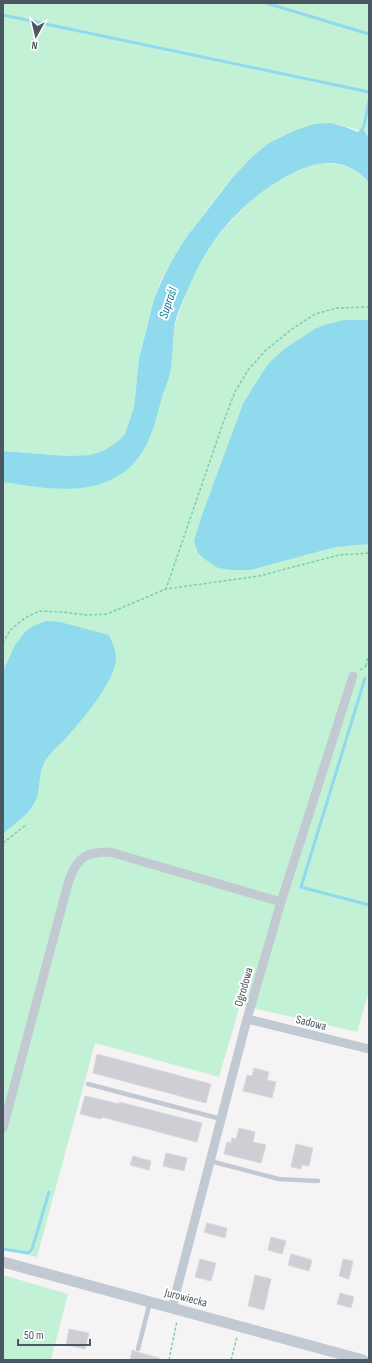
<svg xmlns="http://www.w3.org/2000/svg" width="372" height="1363" font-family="'Sofia Sans Condensed',sans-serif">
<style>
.green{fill:#c3f1d5}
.water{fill:#90daee}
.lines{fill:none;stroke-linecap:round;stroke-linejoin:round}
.stream{stroke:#90daee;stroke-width:3}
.building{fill:#cdcfd5;stroke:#d7d9de}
.path{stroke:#7ad0a6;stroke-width:1.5;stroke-dasharray:3 2;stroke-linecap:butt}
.service{stroke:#c1cad2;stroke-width:4.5}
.minor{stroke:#c1cad2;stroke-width:9}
.tertiary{stroke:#c1cad2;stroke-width:11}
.labels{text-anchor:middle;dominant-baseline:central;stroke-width:4;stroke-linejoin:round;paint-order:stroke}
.street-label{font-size:12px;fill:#4a5661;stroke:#fff}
.water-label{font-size:13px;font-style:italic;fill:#0c7c9b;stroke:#fff}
</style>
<rect width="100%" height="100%" fill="#f5f3f3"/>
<path class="green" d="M3,3H369V138L363,131L331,123L267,144L251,158L233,177L211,204L188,235L161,280L154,299L146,329L136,384L134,407L125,434L116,444L105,450L90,455L67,456L3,451Z
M319,163C338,163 358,166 369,183V991L357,1032L240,1005L219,1077L95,1043L37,1257L3,1249V480L139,457C147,427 155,397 164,366C173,333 181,300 197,269C214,235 248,199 280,179C293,172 306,167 319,163Z
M3,1275L68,1294L51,1360H3Z"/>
<path class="water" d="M331,123L345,127L358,132L365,123L364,131L369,138V183C356,164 330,159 310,166C273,178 233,212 212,244C202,258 195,273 188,289C183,300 178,311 175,323C172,340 173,357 170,374C168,382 164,389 162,397C155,422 150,449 130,467C94,499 46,488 3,482V451L67,456L90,455L105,450L116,443L125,434L134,407L139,359L154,299L162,280L174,257L188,235L233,177L251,158L267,144L296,130L315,124Z
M344,320H369V544L335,547L250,570H233L218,568L206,560L198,553L194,541L202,515L243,404L255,384L269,363L287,347L315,329L324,325Z
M46,621L60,622L109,635C112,642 116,650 116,658C116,681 80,723 64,740C57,747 49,754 44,763C39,773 40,783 38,793C34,812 16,822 3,834V671L15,645L25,632L33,626Z"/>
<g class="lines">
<path class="stream" d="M266,3L369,34
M3,15L369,92
M364,126L369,101
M365,678L301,887L369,905
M3,1249L28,1253L32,1249L49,1192"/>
</g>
<path class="building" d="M97,1054L211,1084L206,1103L93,1073Z
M254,1068L269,1072L267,1080L276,1082L272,1098L243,1091L247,1075L252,1076Z
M85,1096L119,1104V1102L202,1123L197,1142L102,1117L101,1119L80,1114Z
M239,1128L255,1132L253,1142L266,1145L261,1163L224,1154L227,1142L231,1143L232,1138L236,1139Z
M296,1144L313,1148L309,1166L302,1165L301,1169L291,1167Z
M166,1153L187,1158L184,1171L163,1166Z
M133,1156L151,1161L149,1170L130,1165Z
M207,1223L227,1228L225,1238L204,1232Z
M271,1237L286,1241L282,1254L268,1250Z
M291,1254L312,1260L309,1271L288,1265Z
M200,1259L216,1263L211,1281L195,1277Z
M343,1259L353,1261L349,1279L339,1276Z
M255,1275L271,1279L264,1310L248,1306Z
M340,1293L354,1297L351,1308L337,1304Z
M69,1329L89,1333L85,1349L66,1345Z
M132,1350L137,1352L159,1358V1360H130Z"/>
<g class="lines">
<path class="path" d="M369,307L337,308L315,314L292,329L266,350L248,370L235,392L223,423L166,589L259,576L339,555L369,553
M3,643L10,630L25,618L39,611L63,612L87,615L107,614L166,589
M366,666L369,653
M360,670L366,666L369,667
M3,843L27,824
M169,1360L177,1321
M231,1360L237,1337"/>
<path class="service" d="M88,1084L221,1119
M210,1161L279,1179L318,1181
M138,1349L150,1302"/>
<path class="minor" d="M247,1019L369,1049
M3,1128L69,880C78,857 85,852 110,852L281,902
M172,1308L247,1019L281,902L353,676"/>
<path class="tertiary" d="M3,1262L363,1360"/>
</g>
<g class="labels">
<g class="street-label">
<text transform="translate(244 987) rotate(-74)">Ogrodowa</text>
<text transform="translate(311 1023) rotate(14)">Sadowa</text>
<text transform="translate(186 1298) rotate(15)">Jurowiecka</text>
</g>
<g class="water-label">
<text transform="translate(168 303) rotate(-71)">Supraśl</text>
</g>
</g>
<rect width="372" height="1363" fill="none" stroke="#4a5661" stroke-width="8"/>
<g transform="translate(36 36) rotate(188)" stroke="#ffffff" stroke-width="3" paint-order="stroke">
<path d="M0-3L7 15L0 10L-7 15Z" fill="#4a5661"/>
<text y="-6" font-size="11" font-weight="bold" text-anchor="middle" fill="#4a5661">N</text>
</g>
<path d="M18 1339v6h72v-6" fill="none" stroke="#4a5661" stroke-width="2"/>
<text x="24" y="1339" font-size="12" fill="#4a5661" stroke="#ffffff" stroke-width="3" paint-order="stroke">50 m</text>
</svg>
